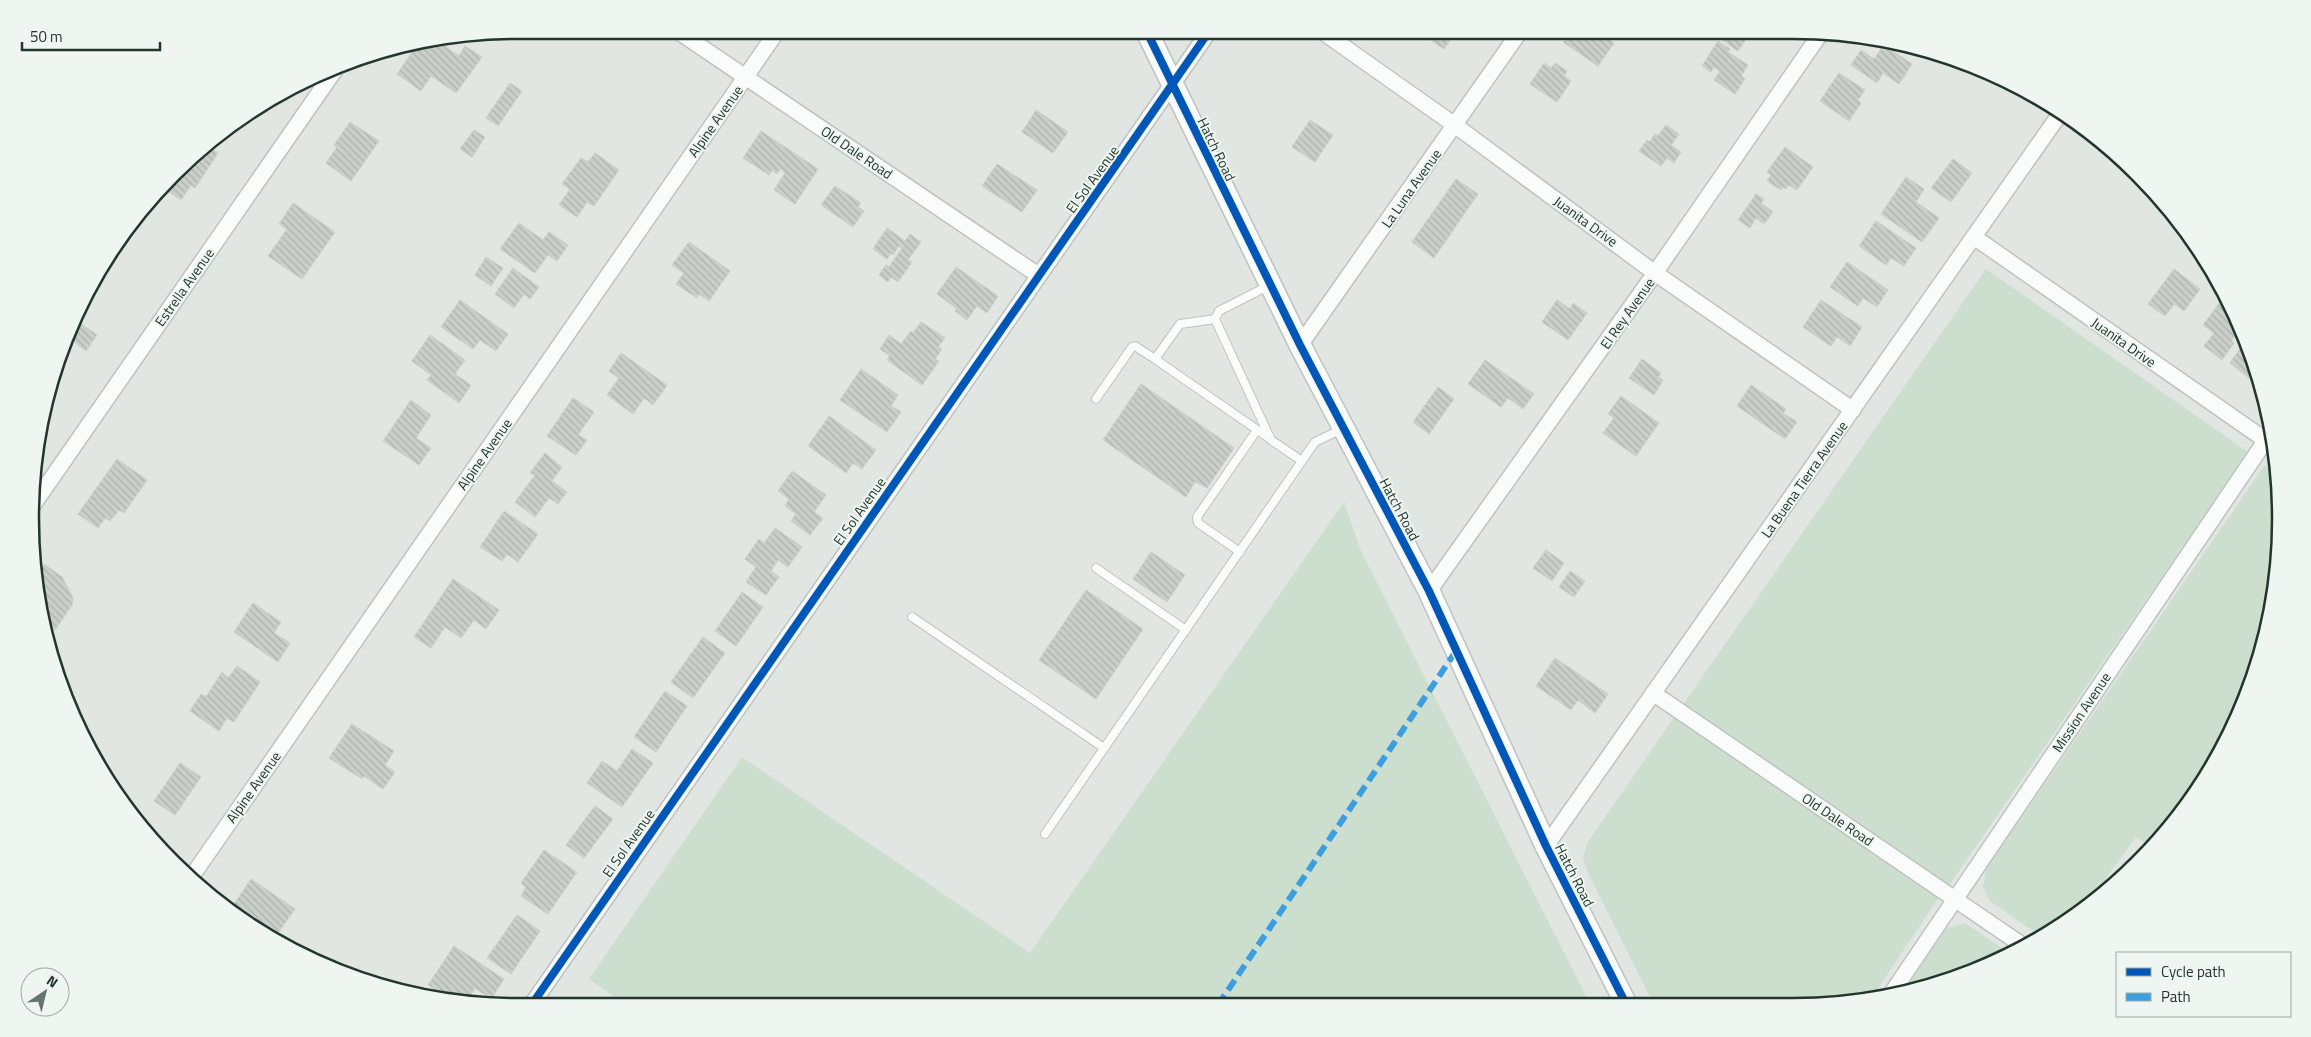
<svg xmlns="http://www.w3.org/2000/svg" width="2311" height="1037" font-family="'Titillium Web',sans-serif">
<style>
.green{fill:#ccdecd}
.building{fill:url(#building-back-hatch);stroke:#cacfcc}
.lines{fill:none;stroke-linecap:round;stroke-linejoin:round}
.lane-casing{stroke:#bec3c0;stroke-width:10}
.street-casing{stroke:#bec3c0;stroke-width:18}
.secondary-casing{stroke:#bec3c0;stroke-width:24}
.lane{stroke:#fafbfb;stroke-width:8}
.street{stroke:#fafbfb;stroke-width:15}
.secondary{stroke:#fafbfb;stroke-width:21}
.quiet{stroke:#3c9ee1;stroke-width:6;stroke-dasharray:12 6;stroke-linecap:butt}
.cycleway-casing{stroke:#eff5f0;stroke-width:11}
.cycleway{stroke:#0057b8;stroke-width:8}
.labels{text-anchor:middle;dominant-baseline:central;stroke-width:4;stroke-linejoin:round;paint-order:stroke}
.street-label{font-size:14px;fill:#22362c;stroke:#eff5f0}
.rim{fill:none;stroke:#22362c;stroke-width:2.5}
</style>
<defs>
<pattern id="building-back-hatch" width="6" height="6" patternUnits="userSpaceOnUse" patternTransform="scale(1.25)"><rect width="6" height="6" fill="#cacfcc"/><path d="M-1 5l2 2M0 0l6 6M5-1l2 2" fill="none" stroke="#adb2af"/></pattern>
</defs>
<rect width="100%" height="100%" fill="#e1e6e3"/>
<path class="green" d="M1986,269L2248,452L1948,887L1682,706Z
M2265,465L2276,472L2281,518L2272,614L2244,705L2180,816L2150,846L2136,837L2082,911L2039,935L1990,901L1983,887L1986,869Z
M1344,502L1361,551L1590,1004L629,1007L589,979L742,757L1030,953Z
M1675,716L1939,897L1871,999L1857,1003H1653L1588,873L1583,858L1587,843Z
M1965,923L2009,953L1980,970L1904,990L1946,929Z"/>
<path class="building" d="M1416,30H1457L1444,49Z
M1572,30H1601L1599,33L1614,43L1598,66L1563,42Z
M1719,30H1768L1762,38L1752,31L1738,51L1715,35Z
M433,38L459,56L465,46L482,57L456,93L431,76L421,91L397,74L417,45L424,50Z
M1718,41L1730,49L1728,52L1748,65L1741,76L1745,79L1735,94L1714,80L1720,71L1714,67L1711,72L1702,66Z
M1884,45L1912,64L1899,84L1883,73L1877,83L1851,65L1861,50L1874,59Z
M1544,63L1551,68L1555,63L1567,71L1564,76L1571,81L1557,102L1530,84Z
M1839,73L1865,90L1858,100L1861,103L1849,121L1820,101Z
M510,83L522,91L498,126L486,118Z
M1036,110L1068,132L1053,153L1022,132Z
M1310,120L1333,135L1315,162L1292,147Z
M350,122L379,141L351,181L326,163L337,147L334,145Z
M1666,125L1679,134L1671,145L1681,152L1674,163L1667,158L1661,166L1639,151L1647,140L1650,142L1655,134L1658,136Z
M474,130L485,137L472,157L460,149Z
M761,131L818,169L795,204L774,190L785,173L780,169L777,174L772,170L769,175L743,158Z
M206,144L218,153L195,188L191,185L181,200L162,187Z
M1785,147L1813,167L1797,190L1789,185L1786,189L1783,187L1781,190L1767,181L1771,175L1767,172Z
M595,153L619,170L594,206L587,202L577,217L559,205L570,189L562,184L581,158L588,162Z
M1953,159L1972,173L1951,202L1931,188Z
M997,164L1037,190L1022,212L982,186Z
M2127,164L2139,175L2135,180L2122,171Z
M1906,177L1924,189L1916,202L1939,218L1922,242L1881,214Z
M1456,179L1478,194L1434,258L1412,242Z
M835,186L861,203L858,207L864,211L853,227L821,205Z
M1756,194L1764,199L1761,203L1773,212L1764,224L1756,218L1750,228L1738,220Z
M293,203L335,232L302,279L268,256L287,229L279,224Z
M1876,221L1916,248L1904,266L1891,258L1886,265L1859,246Z
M519,223L543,240L549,232L568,245L557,261L548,255L535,273L500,249Z
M887,228L905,241L910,234L921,242L908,260L912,262L898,282L891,277L888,282L879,275L886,265L889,267L902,248L899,246L893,255L891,253L887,259L873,249Z
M689,242L730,271L709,301L699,294L697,298L676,284L684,273L672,265Z
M486,257L503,268L491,286L475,275Z
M1847,262L1888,290L1877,307L1863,298L1858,306L1830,287Z
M956,267L998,296L987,313L977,306L967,320L955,311L957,309L937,294Z
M513,268L539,287L530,299L524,294L514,308L495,294Z
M2174,269L2200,289L2184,311L2174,304L2165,316L2148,304Z
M460,300L508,334L496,351L480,340L473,349L441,327Z
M1557,300L1570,309L1573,303L1587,313L1568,340L1542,322Z
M1821,300L1862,327L1850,346L1837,337L1831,346L1803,327Z
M2220,302L2233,312L2241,327L2231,341L2234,343L2222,360L2204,346L2214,333L2203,325Z
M921,322L945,338L938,347L942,349L935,359L939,361L922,385L887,360L890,356L880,349L889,335L901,344L911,331L913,333Z
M80,323L97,335L86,351L70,339Z
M430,335L465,360L455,374L471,385L459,403L427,380L431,375L412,361Z
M2246,340L2255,369L2249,378L2230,363Z
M621,353L667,385L653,405L644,398L633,414L607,395L619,378L609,371Z
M1642,359L1661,373L1658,377L1663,380L1654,395L1629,378Z
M1485,360L1534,394L1523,409L1508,398L1501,407L1468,384Z
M861,369L898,395L891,406L901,412L887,432L840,400Z
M1141,384L1234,448L1207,488L1195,482L1186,497L1103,440Z
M1751,385L1786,409L1783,413L1797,422L1785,439L1737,406Z
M1438,387L1454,399L1429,434L1413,422Z
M1621,396L1659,423L1636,456L1603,433L1614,418L1608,414Z
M573,398L594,412L578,435L587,440L576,455L547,436Z
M411,400L431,415L416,438L431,448L419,465L383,441Z
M829,416L876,450L862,469L853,463L846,473L808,446Z
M545,453L562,467L552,481L567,492L558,504L549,498L535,517L515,502L535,475L530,473Z
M117,459L147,480L124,513L119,510L110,521L105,518L98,528L78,514Z
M792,471L826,495L814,512L823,518L810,535L791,521L796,514L785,506L789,499L778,491Z
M504,511L538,534L518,562L507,554L502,561L480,547Z
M775,528L802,547L788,567L778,560L771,571L779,577L766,595L746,582L756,567L745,559L759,539L764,543Z
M1546,550L1564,563L1552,581L1533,568Z
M1151,552L1185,575L1167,602L1133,579Z
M44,564L62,577L73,598L72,605L55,630L41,620L39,614L36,575Z
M1570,571L1585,581L1574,597L1559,587Z
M453,579L499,610L486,629L474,620L461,638L445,627L431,648L414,637Z
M1086,590L1143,629L1096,699L1039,660Z
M742,592L763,607L736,646L715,631Z
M253,603L281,622L274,633L290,643L278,662L234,632Z
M703,637L725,653L693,698L671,682Z
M1555,658L1608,694L1595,713L1578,700L1571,710L1536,686Z
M237,666L260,682L234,722L227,718L219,731L190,711L201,694L206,697L222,672L228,678Z
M665,691L687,706L656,752L634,737Z
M352,724L394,751L385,765L395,772L383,789L364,776L362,779L329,758Z
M632,749L653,763L622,807L587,783L602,761L617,771Z
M180,763L201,777L175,815L154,801Z
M595,806L613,819L584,858L566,845Z
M544,850L577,872L548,914L521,896L526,887L521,883Z
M251,879L295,909L278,933L264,924L260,931L230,910Z
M517,915L540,931L511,974L487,958Z
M454,946L504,979L491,999L475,988L466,1002L452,1000L428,985Z"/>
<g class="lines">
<g class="lane-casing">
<path id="lane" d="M1268,286L1219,311L1215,319L1271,440L1302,461
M1215,319L1180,324L1155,359L1269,438
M1096,399L1132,347L1135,346L1155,359
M1240,552L1198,523L1197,517L1257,430
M1096,568L1186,630
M912,617L1104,748
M1045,834L1315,442L1342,429"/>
</g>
<g class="street-casing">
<path id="street" d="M676,30L1038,275
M1320,30L1456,126L1655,273L1853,410
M1974,237L2274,446
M1300,345L1521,30
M31,508L337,67
M1429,591L1655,273L1821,33
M1653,693L2022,945
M1546,846L2062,111
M190,879L778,30
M1891,994L2272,431
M530,1007C756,681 984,356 1210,30"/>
</g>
<g class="secondary-casing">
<path id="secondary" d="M1146,30L1300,345L1429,591L1546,846L1626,1004"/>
</g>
<use href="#lane" class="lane"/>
<use href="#street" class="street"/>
<use href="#secondary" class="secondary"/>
<path class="quiet" d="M1218,1005L1456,651"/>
<g class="cycleway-casing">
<path id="cycleway" d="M1146,30L1300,345L1429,591L1546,846L1626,1004
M530,1007C756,681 984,356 1210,30"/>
</g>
<use href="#cycleway" class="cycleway"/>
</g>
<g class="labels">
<g class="street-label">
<text transform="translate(715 121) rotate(-55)">Alpine Avenue</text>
<text transform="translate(1217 149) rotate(64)">Hatch Road</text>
<text transform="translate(857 152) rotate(34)">Old Dale Road</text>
<text transform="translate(1092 179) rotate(-54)">El Sol Avenue</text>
<text transform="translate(1411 188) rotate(-55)">La Luna Avenue</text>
<text transform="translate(1586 221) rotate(36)">Juanita Drive</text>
<text transform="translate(184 287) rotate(-55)">Estrella Avenue</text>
<text transform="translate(1627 313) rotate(-55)">El Rey Avenue</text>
<text transform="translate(2124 342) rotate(35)">Juanita Drive</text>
<text transform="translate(484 454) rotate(-55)">Alpine Avenue</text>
<text transform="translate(1804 479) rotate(-55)">La Buena Tierra Avenue</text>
<text transform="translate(1400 509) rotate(62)">Hatch Road</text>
<text transform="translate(859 511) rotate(-55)">El Sol Avenue</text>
<text transform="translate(2081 712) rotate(-56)">Mission Avenue</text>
<text transform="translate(253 787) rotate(-55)">Alpine Avenue</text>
<text transform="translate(1838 819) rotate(34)">Old Dale Road</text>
<text transform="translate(628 843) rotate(-55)">El Sol Avenue</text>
<text transform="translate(1575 875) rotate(63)">Hatch Road</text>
</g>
</g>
<path d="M0 0H2311V1037H0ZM518 39H1793A479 479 0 0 1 2272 518V519A479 479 0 0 1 1793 998H518A479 479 0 0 1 39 519V518A479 479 0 0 1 518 39Z" fill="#eff5f0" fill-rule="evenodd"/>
<path class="rim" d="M518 39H1793A479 479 0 0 1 2272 518V519A479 479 0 0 1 1793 998H518A479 479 0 0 1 39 519V518A479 479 0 0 1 518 39Z"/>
<rect x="2116" y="952" width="175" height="65" fill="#eff5f0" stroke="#9da9a2"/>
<rect x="2126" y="968" width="25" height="8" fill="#0057b8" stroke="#9da9a2"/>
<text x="2161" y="977" font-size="15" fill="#22362c">Cycle path</text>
<rect x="2126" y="993" width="25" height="8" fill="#3c9ee1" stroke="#9da9a2"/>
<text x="2161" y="1002" font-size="15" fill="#22362c">Path</text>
<g transform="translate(45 992) rotate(35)"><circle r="24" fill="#eff5f0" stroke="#9da9a2"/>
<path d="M0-4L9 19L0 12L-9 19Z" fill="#65746c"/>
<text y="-8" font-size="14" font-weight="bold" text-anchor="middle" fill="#22362c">N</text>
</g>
<path d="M22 42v8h138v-8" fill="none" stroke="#22362c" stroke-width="2.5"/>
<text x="30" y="42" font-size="15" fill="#22362c" stroke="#eff5f0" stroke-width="4" paint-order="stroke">50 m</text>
</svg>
